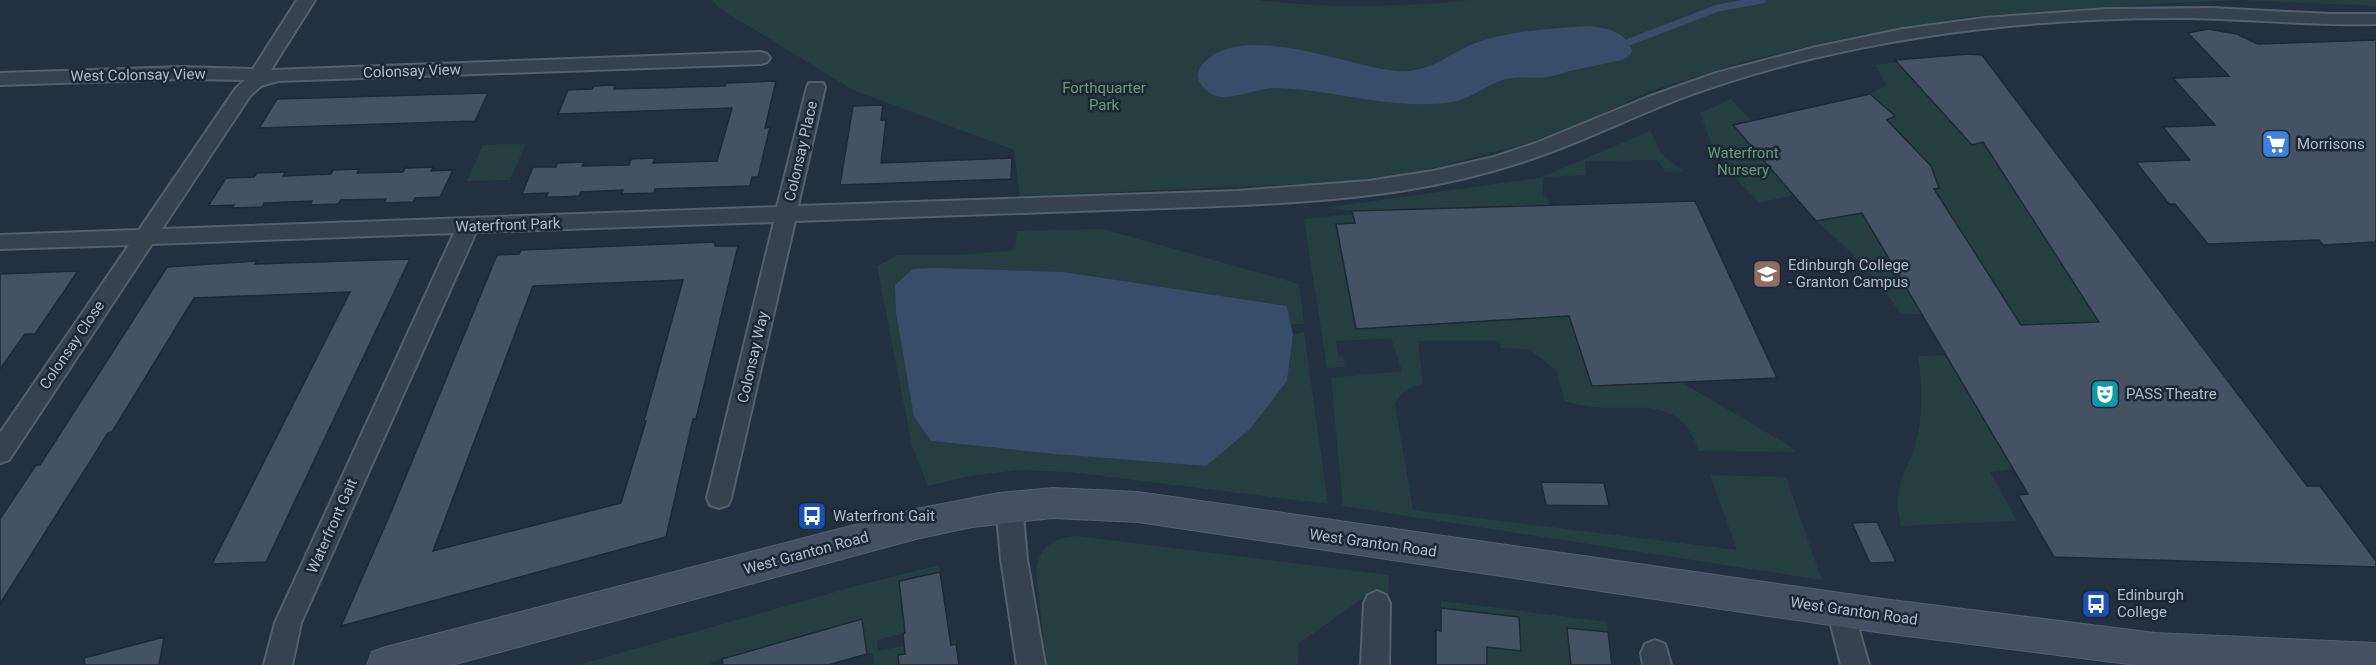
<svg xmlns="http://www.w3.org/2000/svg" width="2376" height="665" font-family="Roboto,sans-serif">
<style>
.green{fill:#253e41}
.water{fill:#374e6a}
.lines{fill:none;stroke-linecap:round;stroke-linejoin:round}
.stream{stroke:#374e6a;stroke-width:7}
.building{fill:#445264;stroke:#1e2936;stroke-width:1.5;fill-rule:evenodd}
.street-casing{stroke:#55606d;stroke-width:4}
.secondary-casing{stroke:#55606d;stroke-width:2}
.street{fill:#37424f;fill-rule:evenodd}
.secondary{fill:#455163;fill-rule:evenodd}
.labels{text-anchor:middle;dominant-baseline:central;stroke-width:5;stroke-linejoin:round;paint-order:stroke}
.street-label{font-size:15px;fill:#b3bdca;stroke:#1c2735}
.park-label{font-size:15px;fill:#699d73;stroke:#1c2735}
.poi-label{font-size:15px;fill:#b3bdca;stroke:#1c2735;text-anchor:start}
</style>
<rect width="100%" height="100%" fill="#233040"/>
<path class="green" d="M712,0H1256C1329,9 1400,7 1473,0H2376V6L2242,0L2116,6L1966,17L1826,42L1743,62L1650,91L1593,118L1528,143L1426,170L1387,177L1324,183L1020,196L1014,150L853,90L719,8Z
M1897,62L1972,144L1984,142L2099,322L2021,325L1951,216L1911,218L1929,190L1939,187L1931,165L1887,120L1895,115L1870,94L1886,85L1875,65Z
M1731,99L1752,121L1733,126L1793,195L1759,203L1729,171L1712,145L1700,113Z
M1650,131L1663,155L1683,171L1665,172L1658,160L1585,161L1586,175L1544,177L1542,195L1547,197L1551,206L1352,211L1324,208L1539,178Z
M526,144L510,180L467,181L483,145Z
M1862,213L1921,314H1901C1878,279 1849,248 1816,221Z
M1352,214L1355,223L1336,225L1356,328L1569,316L1592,386L1681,382L1788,445L1795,452L1699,451C1679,394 1640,411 1593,407C1583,406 1574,403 1565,401L1556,370L1530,350L1501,348L1499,341H1418L1423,383C1409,388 1401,391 1395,405L1413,510L1737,550L1710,475L1786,477L1822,580L1343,506L1331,378L1402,371L1391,338L1336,341L1338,356H1343L1345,367L1327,368L1304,219Z
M1103,229L1299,284L1304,324H1290L1286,306L1064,272L913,269L895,285L896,313L914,417L931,441L1055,454L1205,466L1287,381L1293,335L1304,332L1328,504L1071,472L1017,470L970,476L928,486L912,446L877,266L898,255H957L1015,250L1017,231Z
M1946,355L2013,469L1990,472L2017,521L1901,526C1890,479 1910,474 1918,434C1923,407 1922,382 1918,356Z
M1076,536L1389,575L1388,594L1372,592L1299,643L1298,665H1046L1036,572C1038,548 1053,538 1076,536Z
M939,565L940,572L899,581L905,633L877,640L878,651L950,636V641L956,640V644L905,654L906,665H875L873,653L867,654L861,620L780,642L783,665L766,647L711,662V665H578L860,585Z
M1441,601L1607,622L1608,632L1567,628L1571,665H1487V647L1521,651L1519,617L1441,608Z"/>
<path class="water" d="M1589,26C1607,28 1625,31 1632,50L1630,55L1622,60C1605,64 1587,67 1569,71C1562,73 1555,76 1548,77C1534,79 1521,76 1507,79C1488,83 1471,99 1453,102C1393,111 1337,90 1278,88C1258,87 1233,101 1216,96C1204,91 1191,78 1202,65C1241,18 1349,68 1398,71C1431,74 1451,51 1481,41C1512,31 1556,28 1589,26Z
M936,268L1064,272L1287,306L1293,335L1287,381L1250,429L1206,466L1055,454L931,441L914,417L896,313L895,285L913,269Z"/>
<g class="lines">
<path class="stream" d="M1629,42L1718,8L1762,0"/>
</g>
<path class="building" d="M2208,29L2237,34L2258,44L2376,40V242L2323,245L2319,240L2208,244L2175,204H2169L2136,162L2190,160L2163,127L2215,125L2173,78L2229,76L2188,33Z
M1969,54L1982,55L2307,486H2320L2376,561V567L2054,557L2018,495L2028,494L1862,213L1816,221L1733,125L1870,94L1895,116L1887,120L1931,166L1939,188L1934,189L2021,325L2099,322L1983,142L1972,145L1895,60Z
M776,81L765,128L770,127L758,177H752L750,186L655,189L654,193L622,194L623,190L581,192L579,196L563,197H546L548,193L522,194L533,167H556L557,163L584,162L582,166L629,165L631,159L655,158L653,163L717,161L732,108L558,114L568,90L592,89L594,86L615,85L614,89L725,86L726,83Z
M488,93L475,121L259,128L277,99Z
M883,105L881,120H886L881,163L1012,158L1011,179L840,185L853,106Z
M433,167L431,171L453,170L440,197L415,198L413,202L384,203L386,199L341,200L338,204L310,205L312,201L264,203L262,207L232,208L234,205L208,206L226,178L254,177L257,173L286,172L283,176L331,174L333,170L359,169L357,173L403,172L405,168Z
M1695,201L1777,378L1592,386L1569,316L1356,329L1336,224L1355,223L1352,211Z
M715,242V246H738L696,419H693L666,537L341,626L391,512L497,255L519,254L521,250ZM683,280L644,421H646L621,503L433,551L533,286Z
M410,259L266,562L212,564L350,292L194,298L112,432L108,433L0,604V519L36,465H40L167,267L257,261L255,264Z
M78,271L35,334H25L0,369V274Z
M1541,482L1604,483L1609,506L1546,505Z
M1877,522L1896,562L1870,563L1852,523Z
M940,572L951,645L956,644L959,665H899L898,655L905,654L903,634L905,633L899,581Z
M1441,608L1519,617L1521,651L1487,647V665H1436V630L1441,631Z
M862,619L867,654L828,665H723L722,659Z
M1567,628L1608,632L1612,665H1571Z
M164,637L159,665H85L84,658Z"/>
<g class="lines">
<g class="street-casing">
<path id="street" d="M297,0H315L271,70L761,52L767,54L770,58L767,62L761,64L278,81L261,86L250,96L162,229L777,207L807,87L809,83H823L825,87L798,206L1237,191L1368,181L1433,171L1494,157L1536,143L1648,97L1716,73L1816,47L1903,29L1984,18L2107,9L2212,8L2329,14H2376V24C2314,26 2252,19 2190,18C2064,17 1937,29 1814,58C1769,69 1725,82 1682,98C1637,115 1594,136 1548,153C1500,171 1450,183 1400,191C1312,204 1222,206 1134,209C1021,213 908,217 795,221L731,498L728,505L719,508L710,505L707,498L774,222L476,232L301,623L292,665H264L275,623L454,233L152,244L9,460L0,463V433L129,245L0,249V235L139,230L236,88L245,80L183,79L0,85V73L183,67L253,69Z
M1009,494L1018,498L1022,505L1027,559L1045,665H1017L1001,559L996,505L1000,498Z
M1377,591L1386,595L1390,603L1389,665H1361L1364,603L1368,595Z
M1840,597L1849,601L1853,609L1869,665H1841L1827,609L1831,601Z
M1655,640L1665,644L1671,665H1643L1641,653L1645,644Z"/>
</g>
<g class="secondary-casing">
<path id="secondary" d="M1053,488L1138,492L1883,599L2155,633L2376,643V665H2136L1883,633L1138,522L1053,518L972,527L916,539L452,665H367L372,652L386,647L916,509L999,493Z"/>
</g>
<use href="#street" class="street"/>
<use href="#secondary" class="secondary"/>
</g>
<defs>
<g id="supermarket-square" transform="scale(1.5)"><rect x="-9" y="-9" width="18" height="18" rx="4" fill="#3f7fe0" stroke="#1c2735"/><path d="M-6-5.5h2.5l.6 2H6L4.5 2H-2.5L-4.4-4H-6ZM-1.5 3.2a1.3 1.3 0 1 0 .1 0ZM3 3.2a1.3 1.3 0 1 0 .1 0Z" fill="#fff"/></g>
<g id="university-square" transform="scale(1.5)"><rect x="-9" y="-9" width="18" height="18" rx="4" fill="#8d6e63" stroke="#1c2735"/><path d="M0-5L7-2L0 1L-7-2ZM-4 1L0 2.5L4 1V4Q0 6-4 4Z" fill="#fff"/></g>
<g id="theatre-square" transform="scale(1.5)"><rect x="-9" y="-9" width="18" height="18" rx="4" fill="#0f9aa8" stroke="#1c2735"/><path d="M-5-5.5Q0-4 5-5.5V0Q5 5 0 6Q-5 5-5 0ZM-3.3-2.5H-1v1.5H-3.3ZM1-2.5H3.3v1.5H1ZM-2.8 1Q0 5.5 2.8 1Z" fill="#fff"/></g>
<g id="bus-square" transform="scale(1.5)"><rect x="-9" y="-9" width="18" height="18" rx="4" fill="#1a4fb4" stroke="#1c2735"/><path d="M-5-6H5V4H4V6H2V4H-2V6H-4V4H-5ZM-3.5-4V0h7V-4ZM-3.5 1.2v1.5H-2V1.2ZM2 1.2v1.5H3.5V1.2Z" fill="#fff"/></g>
</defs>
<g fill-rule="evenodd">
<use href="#supermarket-square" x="2276" y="144"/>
<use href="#university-square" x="1767" y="274"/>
<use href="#theatre-square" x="2105" y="394"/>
<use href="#bus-square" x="812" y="516"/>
<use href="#bus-square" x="2096" y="604"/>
</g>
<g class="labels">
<g class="street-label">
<text transform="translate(412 71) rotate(-2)">Colonsay View</text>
<text transform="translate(138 75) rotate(-1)">West Colonsay View</text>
<text transform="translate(801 151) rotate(-77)">Colonsay Place</text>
<text transform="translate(508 225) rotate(-2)">Waterfront Park</text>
<text transform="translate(72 345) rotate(-56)">Colonsay Close</text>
<text transform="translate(753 357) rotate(-77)">Colonsay Way</text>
<text transform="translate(332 526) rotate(-66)">Waterfront Gait</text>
<text transform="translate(1373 543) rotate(8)">West Granton Road</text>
<text transform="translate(806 553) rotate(-15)">West Granton Road</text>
<text transform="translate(1854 611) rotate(8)">West Granton Road</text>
</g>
<g class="park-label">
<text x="1104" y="88">Forthquarter<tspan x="1104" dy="17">Park</tspan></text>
<text x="1743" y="153">Waterfront<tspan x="1743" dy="17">Nursery</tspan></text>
</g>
<g class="poi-label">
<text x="2297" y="144">Morrisons</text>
<text x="1788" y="265">Edinburgh College<tspan x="1788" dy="17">- Granton Campus</tspan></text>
<text x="2126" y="394">PASS Theatre</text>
<text x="833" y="516">Waterfront Gait</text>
<text x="2117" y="595">Edinburgh<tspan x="2117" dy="17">College</tspan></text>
</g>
</g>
</svg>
